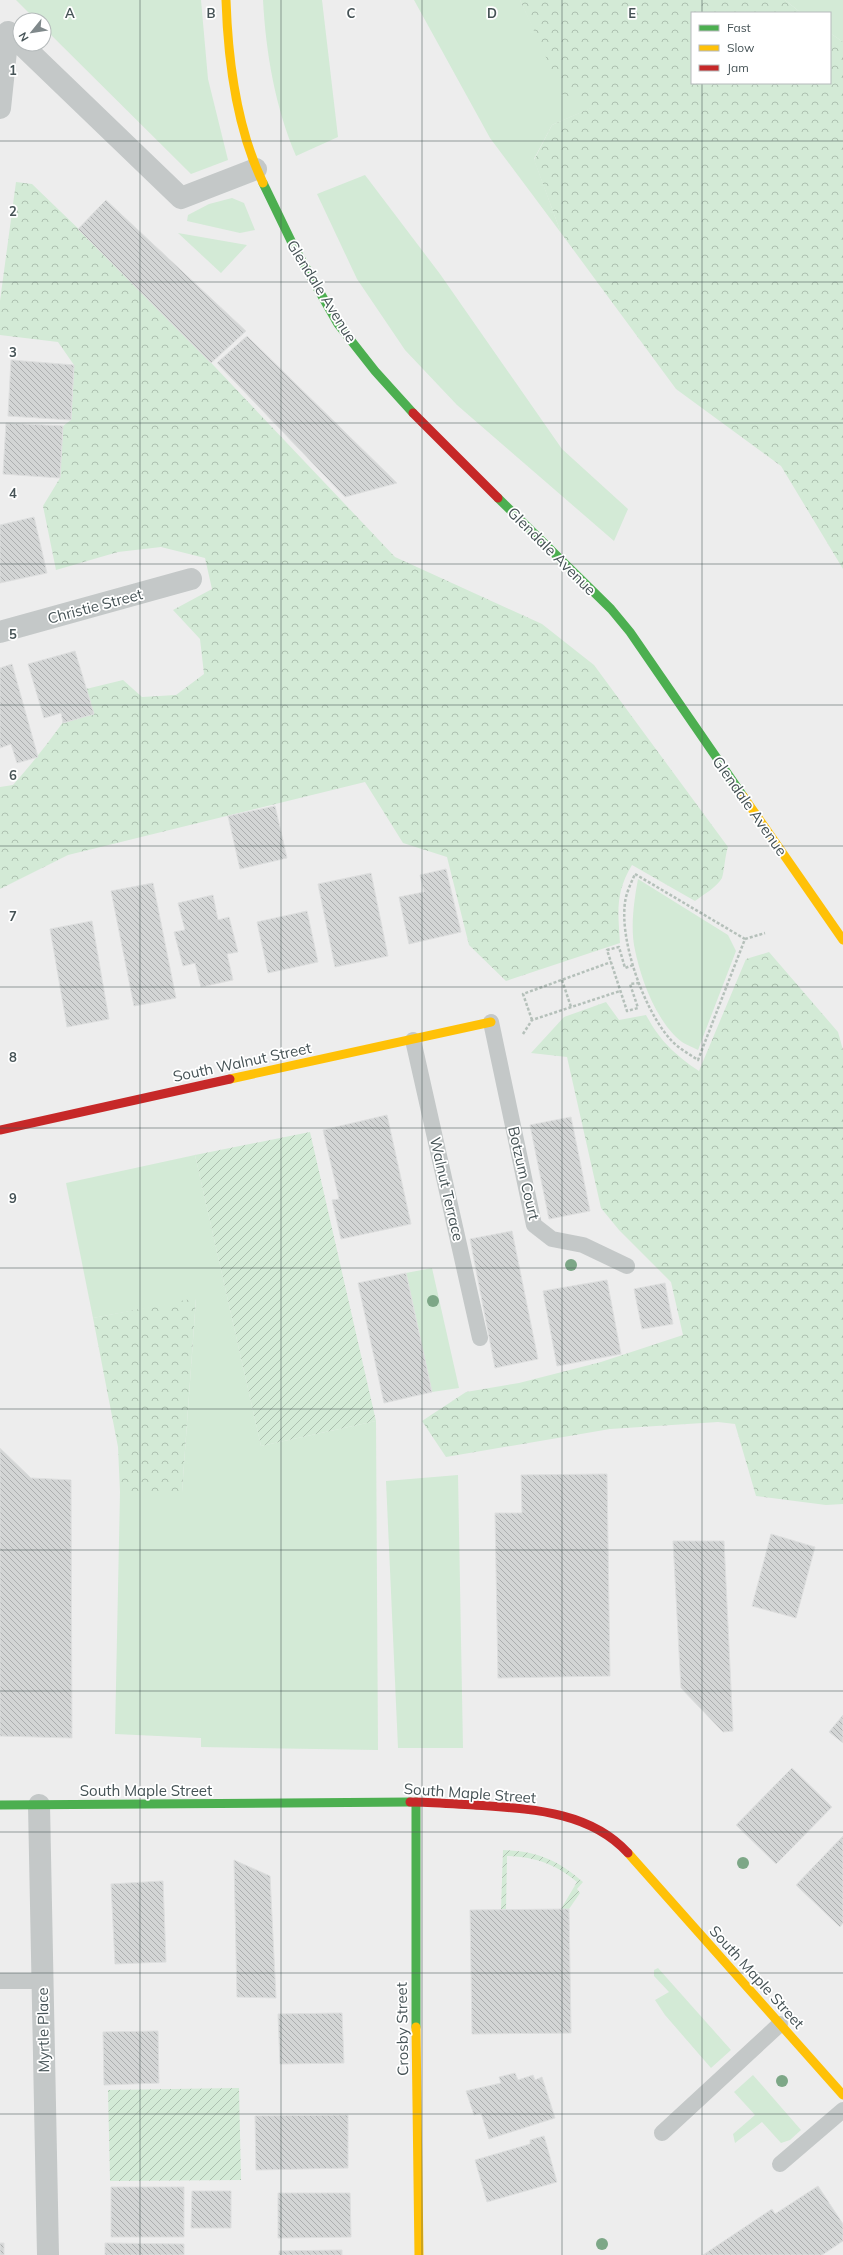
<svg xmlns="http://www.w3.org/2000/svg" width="843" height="2255" font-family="Mulish,sans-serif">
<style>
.grass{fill:#d3ead6}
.forest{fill:url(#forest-crowns)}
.garden{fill:url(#garden-furrows)}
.building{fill:url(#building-back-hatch);stroke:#dedfdf}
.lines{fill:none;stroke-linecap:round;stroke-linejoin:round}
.path{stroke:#b5c0ba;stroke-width:2.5;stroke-dasharray:3 2;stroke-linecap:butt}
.lane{stroke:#c4c8c8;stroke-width:16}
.street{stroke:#c4c8c8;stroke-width:22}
.fast{stroke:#4caf50;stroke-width:9}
.slow{stroke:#ffc107;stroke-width:9}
.jam{stroke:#c62828;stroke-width:9}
.tree{fill:#7da787}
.grid{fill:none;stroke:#465356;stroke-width:1;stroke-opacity:0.55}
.labels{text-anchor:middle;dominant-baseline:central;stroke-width:3.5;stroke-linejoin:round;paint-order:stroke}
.street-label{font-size:15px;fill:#465356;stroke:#fff}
.grid-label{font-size:13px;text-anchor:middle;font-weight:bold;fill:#465356;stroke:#fff;stroke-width:3.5;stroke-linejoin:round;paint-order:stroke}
</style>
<defs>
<pattern id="forest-crowns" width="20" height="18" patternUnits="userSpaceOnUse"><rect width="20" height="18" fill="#d3ead6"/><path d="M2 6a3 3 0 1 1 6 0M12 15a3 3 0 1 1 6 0" fill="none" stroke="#adc0b0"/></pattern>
<pattern id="garden-furrows" width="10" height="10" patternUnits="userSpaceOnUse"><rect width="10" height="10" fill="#d3ead6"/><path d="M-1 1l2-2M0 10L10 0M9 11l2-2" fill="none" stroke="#adc0b0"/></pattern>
<pattern id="building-back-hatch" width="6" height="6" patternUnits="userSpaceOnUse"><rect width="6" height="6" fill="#d3d5d5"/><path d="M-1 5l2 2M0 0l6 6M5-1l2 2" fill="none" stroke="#adafb0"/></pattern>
</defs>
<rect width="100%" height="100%" fill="#ededed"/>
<path class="grass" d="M16,0H201L208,79L228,160L191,174L44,28V20H36Z
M263,0H322L338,137L296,156C275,106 266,54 263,0Z
M414,0H520L533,27L596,106L552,125L534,159L561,233L490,138Z
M785,0H843V42L830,33V13H801Z
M365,175L440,274L562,449L628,509L614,541L457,405L405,350L357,279L317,194Z
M232,198L244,203L255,230L240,233L187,221L188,215L209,204Z
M178,233L247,245L221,273Z
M638,879L728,935L736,951L698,1050C693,1047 686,1045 682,1042C657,1023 641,980 635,950C630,928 634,901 638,879Z
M195,1155L261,1446L376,1421L378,1750L201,1747V1738L115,1734L120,1492H182L196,1299L93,1318L66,1183Z
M432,1268L459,1388L432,1392L406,1273Z
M458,1475L463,1748H398L386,1481Z
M658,1968L731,2050L711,2068L665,2015L655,2000L669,1992L654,1976V1970Z
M753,2075L801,2130L790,2140L781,2143L762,2122L735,2143L733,2134L755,2115L734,2092Z"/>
<path class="forest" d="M520,0H785L801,13H692V83H830V33L843,42V569L781,466L676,389L561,233L534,160L552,125L595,106L563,95Z
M16,182L32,184L144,292L395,557L542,624L594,665L728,847C725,855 724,874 722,878C716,888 704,894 695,901L632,865C615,893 618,912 620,943L506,981L469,945L447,857L403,843L365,782L68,855L0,889V787L13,785C40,755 63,723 86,689L123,680L142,697L176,695L204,674L200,639L173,610L212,589L205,558L161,547L118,552L56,570L43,506L60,478L63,426L71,420L74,365L58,342L0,335V301Z
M769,952L838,1032L843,1050V1504L826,1505L756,1496L735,1424L718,1422L610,1429L446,1457L422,1421L466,1392L519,1383L601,1362L683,1335L671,1282L619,1230L601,1208L567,1057L531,1053L564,1017L606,1002L619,1020L646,1015C660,1041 675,1055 699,1071L746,959Z
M196,1298L182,1492H120L118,1447L93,1318Z"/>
<path class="garden" d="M310,1132L376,1421L261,1446L195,1155Z
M503,1850C537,1851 558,1860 583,1882L577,1889L580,1893L569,1909H561L577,1882C555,1864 536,1857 507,1856L506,1909L501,1910Z
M239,2088L241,2180L110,2181L108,2090Z"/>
<path class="building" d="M106,200L246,331L211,363L78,229Z
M247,336L397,483L345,497L217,363Z
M11,360L74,365L71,420L8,416Z
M6,423L63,426L60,478L3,474Z
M34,517L47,573L0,583V525Z
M75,651L94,714L63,723L61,713L44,718L28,664Z
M12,664L38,757L17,763L11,744L0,748V668Z
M275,806L287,858L240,869L228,816Z
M446,869L461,932L409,944L399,897L424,892L420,875Z
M371,873L388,956L335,967L318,884Z
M153,883L176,998L134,1006L111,891Z
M213,895L218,920L229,917L238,952L227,954L233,980L201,987L195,963L183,966L174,932L185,930L178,903Z
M307,911L318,962L268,973L257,922Z
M92,921L109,1019L67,1027L50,929Z
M387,1115L411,1224L341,1239L332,1200L339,1199L323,1130Z
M571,1117L590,1211L549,1219L530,1125Z
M512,1231L538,1359L495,1368L470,1239Z
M406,1273L432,1392L384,1403L358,1283Z
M607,1280L621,1354L557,1366L543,1291Z
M665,1283L673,1324L642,1329L634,1289Z
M0,1448L31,1478L71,1480L72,1738L0,1736Z
M607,1474L610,1676L498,1678L495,1513H522L521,1475Z
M771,1534L815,1547L796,1618L752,1606Z
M673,1541H724L733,1731L723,1732L681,1688Z
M843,1715V1743L829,1732Z
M792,1768L832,1807L776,1864L736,1825Z
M843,1836V1923L840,1927L796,1885Z
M234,1860L270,1876L276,1998L237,1997Z
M163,1881L166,1962L115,1964L111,1884Z
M569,1909L571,2033L472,2034L470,1910Z
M342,2013L344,2063L280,2064L278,2014Z
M158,2031L159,2083L104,2085L103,2032Z
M515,2073L518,2080L533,2075L535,2080L542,2077L555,2118L489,2139L481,2113L474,2115L466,2091L501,2083L499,2077Z
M348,2115V2168L256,2170L255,2116Z
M544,2136L557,2182L487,2202L475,2160L530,2144V2140Z
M818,2186L843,2224V2241L822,2255H703L772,2209L775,2214Z
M111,2187H184V2237H111Z
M192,2191H231V2228H191Z
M278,2193H350L351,2237L278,2238Z
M0,2243H4V2255H0Z
M105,2243L184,2244V2255H105Z
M342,2250V2255H279V2251Z"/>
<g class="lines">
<path class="path" d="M635,874L745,939L698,1060C689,1054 678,1048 671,1040C644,1011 617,936 626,897C628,889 632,881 635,874Z
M745,939L765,933
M633,965L625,968L619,947L607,950L627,1011L638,1008L630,984L639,983
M562,980L571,1007
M532,1020L523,994L611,962
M523,1034L532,1020L620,991"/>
<path class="lane" d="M491,1022L534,1225L552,1239L583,1245L627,1266
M413,1040L480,1338
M0,1981H42
M662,2133L780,2024
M780,2164L843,2110"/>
<path class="street" d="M21,44L181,198L256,169
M0,108L8,32
M0,632L191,579
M39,1805L48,2255"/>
<path class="fast" d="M263,183L294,247L338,324L375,371L413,413
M498,498L611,609L630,632L743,796
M416,1802V2027
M0,1805L410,1802"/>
<path class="slow" d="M226,0C228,61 236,127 263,183
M743,796L843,940
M230,1079L491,1022
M628,1853L843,2095
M416,2027L419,2255"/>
<path class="jam" d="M413,413L498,498
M0,1130L230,1079
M410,1802C431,1802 453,1804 474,1805C528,1809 589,1810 628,1853"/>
</g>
<g class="tree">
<circle cx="571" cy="1265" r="6"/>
<circle cx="433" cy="1301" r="6"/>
<circle cx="743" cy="1863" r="6"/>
<circle cx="782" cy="2081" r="6"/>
<circle cx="602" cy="2244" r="6"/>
</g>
<path class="grid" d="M140,0V2255M281,0V2255M422,0V2255M562,0V2255M702,0V13M702,83V2255M0,141H843M0,282H843M0,423H843M0,564H843M0,705H843M0,846H843M0,987H843M0,1128H843M0,1268H843M0,1409H843M0,1550H843M0,1691H843M0,1832H843M0,1973H843M0,2114H843"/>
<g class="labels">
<g class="street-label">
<text transform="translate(322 291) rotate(58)">Glendale Avenue</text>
<text transform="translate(552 551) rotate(45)">Glendale Avenue</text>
<text transform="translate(95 606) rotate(-15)">Christie Street</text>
<text transform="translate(750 806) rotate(55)">Glendale Avenue</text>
<text transform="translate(242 1062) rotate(-12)">South Walnut Street</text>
<text transform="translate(524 1173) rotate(77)">Botzum Court</text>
<text transform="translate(447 1189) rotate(77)">Walnut Terrace</text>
<text x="146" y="1790">South Maple Street</text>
<text transform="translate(470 1793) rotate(4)">South Maple Street</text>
<text transform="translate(757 1977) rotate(48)">South Maple Street</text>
<text transform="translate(402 2029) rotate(-91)">Crosby Street</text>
<text transform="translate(43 2030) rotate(-91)">Myrtle Place</text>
</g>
</g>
<g class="grid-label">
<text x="70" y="18">A</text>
<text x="211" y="18">B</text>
<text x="351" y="18">C</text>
<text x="492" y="18">D</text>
<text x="632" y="18">E</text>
<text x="13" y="75">1</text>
<text x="13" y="216">2</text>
<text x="13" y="357">3</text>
<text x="13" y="498">4</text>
<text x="13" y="639">5</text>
<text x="13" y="780">6</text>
<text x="13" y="921">7</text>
<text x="13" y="1062">8</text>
<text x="13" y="1203">9</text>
</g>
<rect x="691" y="12" width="140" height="72" fill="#ffffff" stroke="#b5babb"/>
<rect x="699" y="25" width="20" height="6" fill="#4caf50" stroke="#b5babb"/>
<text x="727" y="32" font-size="12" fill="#465356">Fast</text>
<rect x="699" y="45" width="20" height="6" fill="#ffc107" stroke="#b5babb"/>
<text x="727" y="52" font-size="12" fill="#465356">Slow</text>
<rect x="699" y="65" width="20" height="6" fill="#c62828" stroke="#b5babb"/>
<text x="727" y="72" font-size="12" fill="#465356">Jam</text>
<g transform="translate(32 32) rotate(240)"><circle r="19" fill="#ffffff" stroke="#b5babb"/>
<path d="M0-3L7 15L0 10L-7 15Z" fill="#80898b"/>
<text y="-6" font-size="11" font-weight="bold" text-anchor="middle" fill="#465356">N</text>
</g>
</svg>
